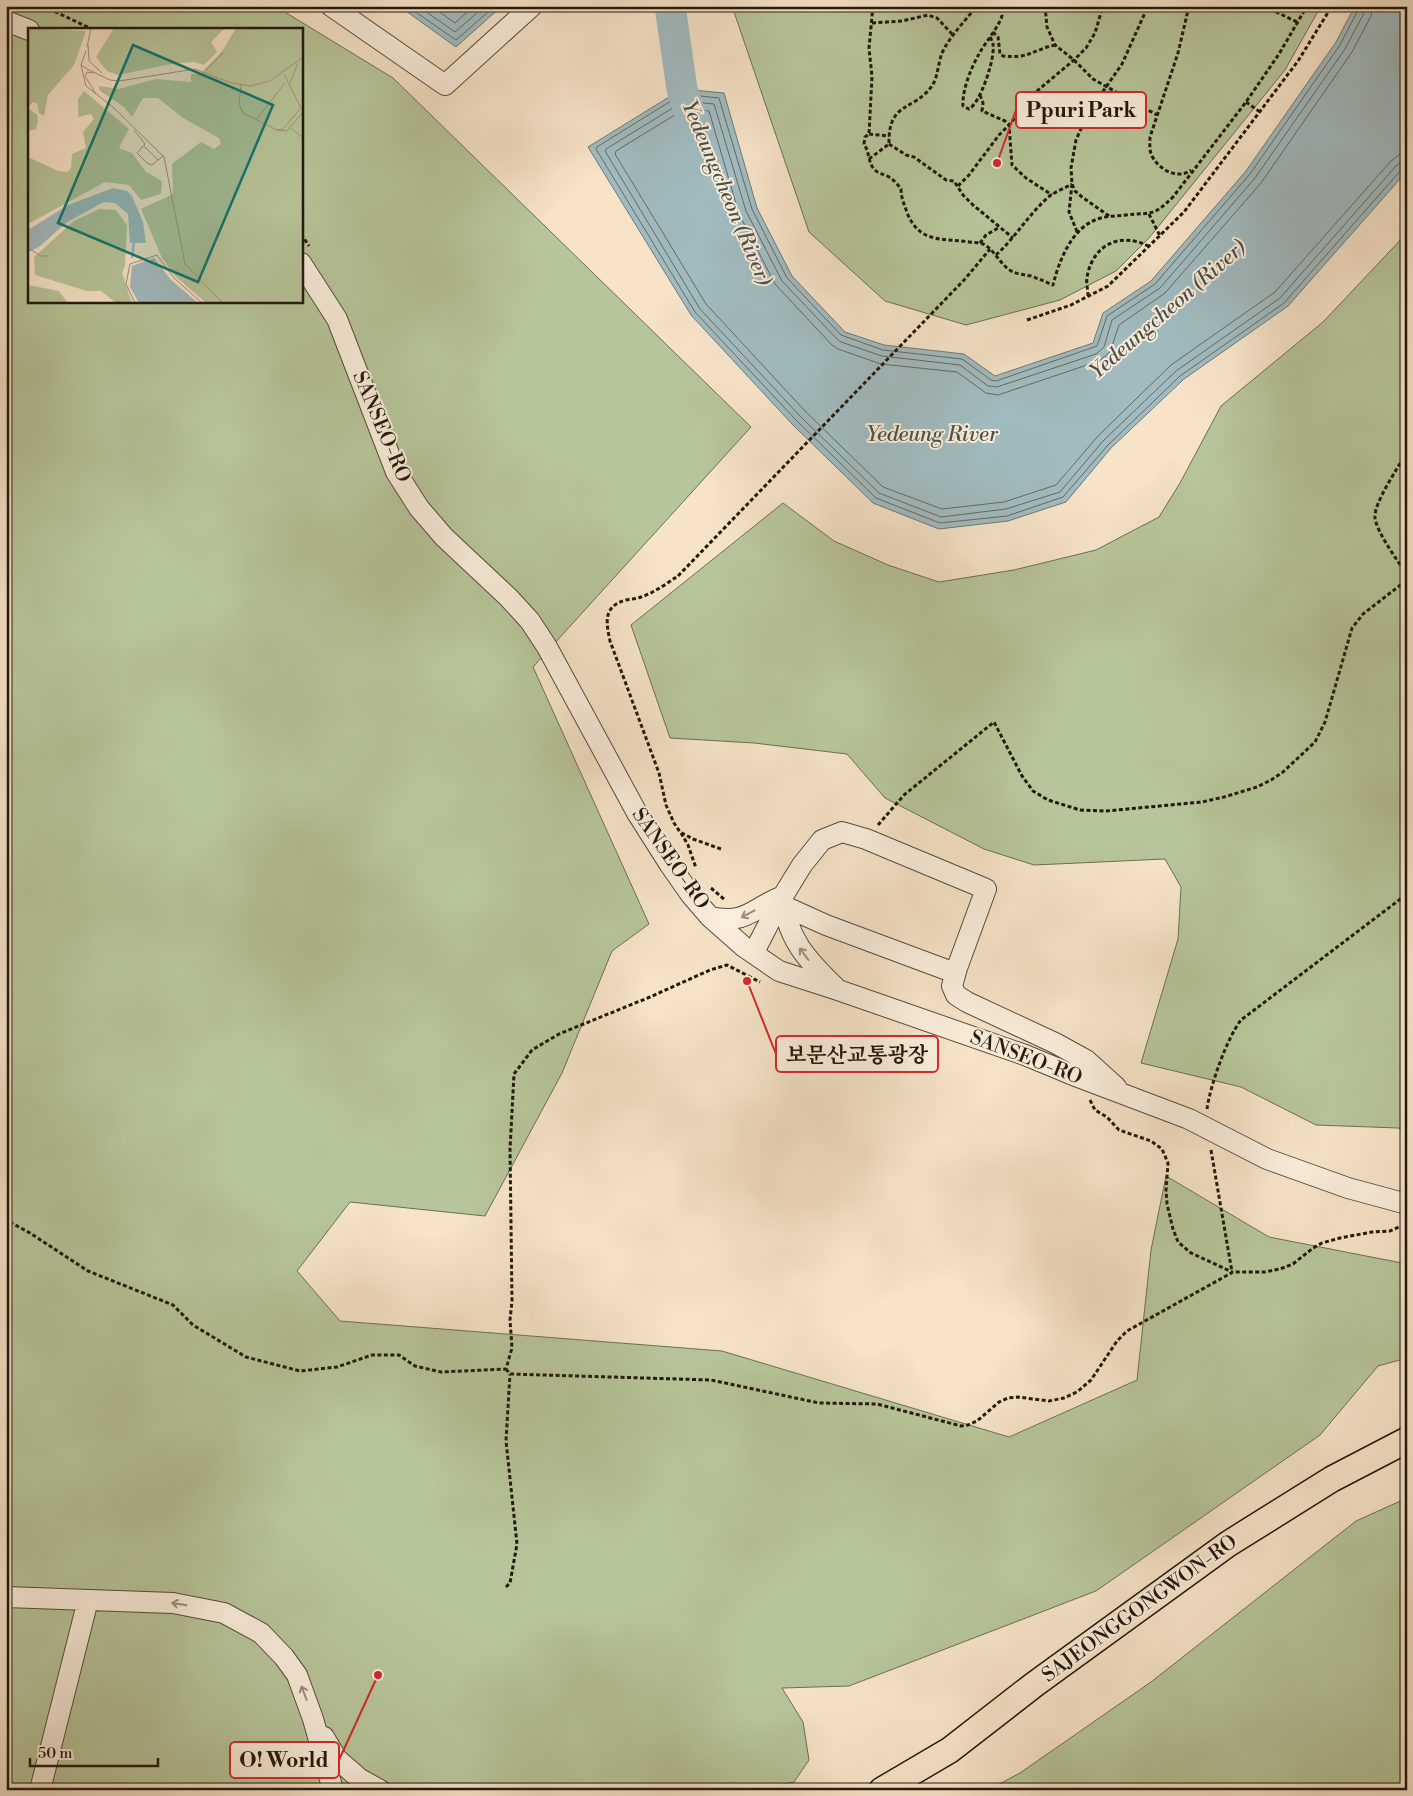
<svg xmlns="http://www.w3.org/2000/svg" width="1413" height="1796" font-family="'Libre Bodoni','Noto Serif KR',serif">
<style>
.green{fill:#b7c59a;stroke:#6c6f54;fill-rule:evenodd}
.water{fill:#a1bbc0;stroke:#6e7a78}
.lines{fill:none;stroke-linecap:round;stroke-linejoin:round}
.shore{stroke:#626a66;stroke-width:1}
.river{stroke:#a1bbc0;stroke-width:31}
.minor-casing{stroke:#574c3c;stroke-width:22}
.major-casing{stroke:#22190d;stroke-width:28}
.path{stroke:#22190d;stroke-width:3;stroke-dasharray:4 2.5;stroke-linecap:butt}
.minor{stroke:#f9eddb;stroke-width:20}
.major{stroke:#f6e3c8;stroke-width:25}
.oneway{stroke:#988e7e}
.labels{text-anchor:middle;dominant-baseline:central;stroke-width:4;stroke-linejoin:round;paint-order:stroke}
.street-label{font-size:20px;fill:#22190d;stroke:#f9eddb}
.water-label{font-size:21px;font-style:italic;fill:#4e524c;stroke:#f9eddb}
.inset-river{fill:none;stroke:#a1bbc0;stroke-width:2.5}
.inset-road{fill:none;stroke:#a1927d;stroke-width:1}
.view{fill:#0f766e;fill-opacity:0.15;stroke:#0f766e;stroke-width:2.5}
.inset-edge{fill:none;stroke:#22190d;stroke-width:2.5}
.leader{fill:none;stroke:#d62828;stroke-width:2}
.callout-dot{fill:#d62828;stroke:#f9eddb;stroke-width:2}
.callout{fill:#f9eddb;stroke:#d62828;stroke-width:2}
.callout-label{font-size:21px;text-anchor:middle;font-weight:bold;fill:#22190d}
</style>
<rect width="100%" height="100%" fill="#f6e3c8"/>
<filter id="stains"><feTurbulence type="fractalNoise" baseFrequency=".004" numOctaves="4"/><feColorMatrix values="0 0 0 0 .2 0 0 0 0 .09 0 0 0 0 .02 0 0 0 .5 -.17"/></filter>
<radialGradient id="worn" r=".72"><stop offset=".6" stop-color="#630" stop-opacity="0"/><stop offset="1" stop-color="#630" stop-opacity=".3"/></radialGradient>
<path class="green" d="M6,6H275L393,78L751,427L533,667L649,924L612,951L562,1073L485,1216L350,1202L297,1271L340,1321L722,1351L1009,1437L1137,1380L1151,1250L1166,1176L1269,1237L1407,1264V1358L1378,1366L1320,1435L1096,1591L849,1686L782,1688L803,1722L809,1760L794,1782L756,1790H6ZM29,29H301V301H29Z
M732,6H1321L1285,70L1149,238L1116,271L1060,300L966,325L885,301L809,232Z
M1407,233V1130L1398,1128L1316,1125L1241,1087L1141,1063L1178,939L1181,887L1165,859L1034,865L984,849L885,798L847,754L754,743L670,738L631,625L783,503L834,541L888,565L939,582L1014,570L1096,550L1159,517L1180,483L1221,406L1323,322Z
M1407,1498V1790H988L1020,1773L1151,1682L1356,1521Z"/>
<path class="water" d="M399,6H502L456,47Z
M1355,6H1407V171L1288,306L1184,379L1111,448L1066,502L1008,521L939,529L873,503L792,424L691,315L588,147L682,89L724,93L757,208L792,276L845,332L884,345L964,354L995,376L1093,343L1103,313L1151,281L1246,171L1336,42Z"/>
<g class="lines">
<path class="shore" d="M407,6L456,40L495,6
M418,6L455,32L485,6
M431,6L455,23L474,6
M1359,6L1358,10L1340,45L1250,174L1155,284L1107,316L1097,346L996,381L991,380L962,359L883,350L841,335L787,278L752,209L719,98L682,94L597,147L596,149L695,312L796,420L876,498L940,523L1007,516L1063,497L1108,445L1180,376L1284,303L1401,170L1407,168
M1365,6L1364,13L1345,49L1255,178L1160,288L1112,320L1104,347L1096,354L997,387L988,386L960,365L882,356L841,342L837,339L782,281L746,211L714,104L684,101L606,149L605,151L700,309L800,416L879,493L941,517L1006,509L1060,492L1103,441L1176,371L1280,298L1396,166L1401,162H1407
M1373,6L1371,16L1352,52L1261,183L1165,293L1119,325L1110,352L1099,361L998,395L986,393L957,372L881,364L838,349L832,345L775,284L739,214L709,111L686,108L616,151L615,154L706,304L805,411L883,487L942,509L1004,502L1056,485L1098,436L1171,365L1275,292L1391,161L1399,155L1407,154"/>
<path class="river" d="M670,6L682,89L695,129"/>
<g class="minor-casing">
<path id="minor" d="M331,6L445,85L532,6
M6,21L29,30
M301,263L337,319L396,472L419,508L444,537L509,598L530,621L547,647L637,813L670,865L691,895L710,917L744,947L779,971L838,990L1025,1055L1078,1077L1189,1119L1267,1159L1348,1188L1407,1204
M784,906L826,925L955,973
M710,917C747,925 752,908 783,896C786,938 807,960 836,988
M754,952L783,896L802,865L822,840L842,832L866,839L986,889L957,968L952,986L956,995L967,1002L1055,1043L1086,1060L1116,1087
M6,1597L173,1603L224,1613L261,1633L284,1657L297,1675L313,1719L333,1790
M324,1737L337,1759L360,1779L380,1790
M40,1790L88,1600"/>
</g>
<g class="major-casing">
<path id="major" d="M882,1790L950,1750L1035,1684L1228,1544L1332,1479L1407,1440"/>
</g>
<path class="path" d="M43,6L92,29
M873,6L869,48L872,77L869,134L865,137L864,144C870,153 868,164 875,170C879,174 884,174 889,177C894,180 898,185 901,189C901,199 905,206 908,215C921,244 944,238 970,242C975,243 980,242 985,245C996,252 1001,266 1013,272C1018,274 1025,275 1031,276C1039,279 1046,282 1053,285C1059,261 1071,230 1095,220C1104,216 1116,216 1126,215C1153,212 1152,217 1173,197L1246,102L1279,54L1307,6
M1045,6L1047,27L1055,45L1074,60L1093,79L1157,115
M1189,6L1178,53L1150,137C1150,144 1149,150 1152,156C1159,170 1178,180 1191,170
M1264,6L1297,22
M872,23L902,21L928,15L937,18L953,35
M993,32L998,37L1000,54L1003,56C1028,59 1033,50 1055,45
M990,37C993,42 994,46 993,52C992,66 980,103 969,109L963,106C962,90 971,68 979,54C987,39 1003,24 1004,6
M980,95L983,103L982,111L1005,121L1009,125L1012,165L1026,178L1052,195
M1246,102L1260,112
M869,134L889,136
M889,144L906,155L914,157L946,180L954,181L963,195L973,205L1013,238
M869,159L889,144C888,101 913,112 932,86C938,77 938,63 942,53C950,36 965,21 977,6
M1072,184L1069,212L1078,234
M958,186L969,175L999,135L1009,125L1037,91L1074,60L1086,48L1095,33L1103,6
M1149,214L1160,236
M1109,216L1082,197L1075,191L1072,184L1071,168L1076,140L1088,113L1122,64L1148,6
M301,234L309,246
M980,243L986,235L1000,227
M996,255C1016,237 1030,212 1051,195C1057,191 1065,188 1072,184
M1088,296C1088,290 1086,283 1087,277C1093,244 1121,231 1150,247
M1027,320L1071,305L1108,286L1184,212L1298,61L1332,6
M1407,452C1399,466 1373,504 1375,518C1377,533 1398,561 1407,575
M878,825L904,795L994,722L1022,776L1033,791L1048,800L1080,810L1106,811L1202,802L1224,797L1257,787L1271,780L1283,772L1315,742L1325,722L1352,628L1363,614L1407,580
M681,833L688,845L696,868
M721,849L693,839L680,832L674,823L666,805L659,773L610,641C606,622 603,606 626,600C631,599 636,599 641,597C654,593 667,583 678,576L965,279L990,249
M711,888L725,900
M1090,1100L1095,1110L1107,1117L1119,1130L1151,1141L1162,1149L1168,1163L1166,1190L1167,1204L1173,1229L1178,1242L1191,1253L1232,1272
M1207,1109C1210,1086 1227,1038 1241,1020L1407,894
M1211,1150L1232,1272
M6,1217L8,1221L30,1233L88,1271L173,1305L193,1325L246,1357L300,1371L337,1367L372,1355H399L415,1366L441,1372L506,1369L512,1348L510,1320L512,1301L510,1149L514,1074L532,1050L559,1034L650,997L710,970L727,965L760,982
M506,1369L510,1374L711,1380L819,1403L877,1404L961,1426L968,1425L977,1421L999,1402L1008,1398L1018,1397L1049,1401L1064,1398L1077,1392L1091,1380L1117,1341L1127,1331L1233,1272H1265L1280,1269L1293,1264L1313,1248L1322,1243L1340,1238L1372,1232L1390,1231L1399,1227
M506,1587L510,1583L517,1544L506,1441L510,1374"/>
<use href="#minor" class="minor"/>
<use href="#major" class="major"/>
</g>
<defs><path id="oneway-shaft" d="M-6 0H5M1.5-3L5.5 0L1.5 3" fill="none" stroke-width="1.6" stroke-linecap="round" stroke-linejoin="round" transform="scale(1.25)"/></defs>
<g class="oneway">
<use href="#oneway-shaft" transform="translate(748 914) rotate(152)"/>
<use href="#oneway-shaft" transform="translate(804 954) rotate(-127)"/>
<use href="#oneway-shaft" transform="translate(179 1604) rotate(-170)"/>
<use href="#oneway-shaft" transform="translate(304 1693) rotate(-111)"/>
</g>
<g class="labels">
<g class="street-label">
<text transform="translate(381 427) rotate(67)">SANSEO-RO</text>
<text transform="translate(670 859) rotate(55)">SANSEO-RO</text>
<text transform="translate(1026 1058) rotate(21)">SANSEO-RO</text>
<text transform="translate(1140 1609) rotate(-36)">SAJEONGGONGWON-RO</text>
</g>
<g class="water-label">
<text transform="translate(726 193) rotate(67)">Yedeungcheon (River)</text>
<text transform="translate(1168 310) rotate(-41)">Yedeungcheon (River)</text>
<text x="932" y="435">Yedeung River</text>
</g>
</g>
<g transform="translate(28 28)">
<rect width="275" height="275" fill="#f6e3c8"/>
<path d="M0,0L58,3L46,37L20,67L16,88L11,85L9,75L5,74L0,79ZM86,0H197L183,14L189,24L176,37L166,34L143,36L90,47L79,43L68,29ZM208,0H275V275H178L147,248L134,230L113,181L145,166L144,136L173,114L186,121L193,116L191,110L155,90L130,70H115L104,89L96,79L71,62V58L91,61L128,51L163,54V46H172L195,22ZM56,63L101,101L91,120L104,125L118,144L134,153L133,166L113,172L101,157L77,154L0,196V129L30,143L39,144L43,140L44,126L58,120L55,104L66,91L63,86L50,89V71ZM0,80L9,87L10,93L8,101L0,103ZM71,181L88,182L99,197L97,237L94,245L104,275H88L73,263H59L7,247L6,229L46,193ZM0,257L31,263L40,275H0Z" fill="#b7c59a"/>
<path d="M85,160L99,163L104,168L115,194L118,215H102L100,186L87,175L76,174L39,194L11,219L0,224V202L40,177ZM126,230L143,252L170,275H111L102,259L104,238Z" fill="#a1bbc0"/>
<path class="inset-river" d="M104,230L106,214"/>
<path class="inset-road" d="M60,16L61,33L74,45M59,19L63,0M58,23L53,37L59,41M53,37L58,58L86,80L136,129L157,236L195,275M59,41L82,52L91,53L167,41L203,55L222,58L242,53L275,29M177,43L195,25M65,45L59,44L57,48L68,66M262,55L270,35M213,57L211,76L215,85L249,102L255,101L273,80L256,46M228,92L257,55M263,100L275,110M106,102L117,116L109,125L119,135L124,137L135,128M249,102L259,103L275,84M116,118L130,132M0,220L13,228H21M107,275L98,256L102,236L129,227L146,250L174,275"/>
<path class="view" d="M105,17L245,77L170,254L30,195Z"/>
<rect width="275" height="275" class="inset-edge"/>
</g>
<path class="leader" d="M997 163L1016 110M747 981L776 1054M378 1675L339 1760"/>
<g class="callout-dot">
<circle cx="997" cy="163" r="5"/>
<circle cx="747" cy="981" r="5"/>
<circle cx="378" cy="1675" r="5"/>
</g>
<g class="callout">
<rect x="1016" y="92" width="130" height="36" rx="5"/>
<rect x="776" y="1036" width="162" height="36" rx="5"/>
<rect x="230" y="1742" width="109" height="36" rx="5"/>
</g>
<g class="callout-label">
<text x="1081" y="117">Ppuri Park</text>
<text x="857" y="1062">보문산교통광장</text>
<text x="284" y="1767">O! World</text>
</g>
<rect width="1413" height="1796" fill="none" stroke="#f6e3c8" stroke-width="25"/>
<rect x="8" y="8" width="1398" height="1781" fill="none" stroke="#22190d" stroke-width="2.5"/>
<rect x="12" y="12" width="1388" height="1771" fill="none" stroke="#22190d"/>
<path d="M30 1758v8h128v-8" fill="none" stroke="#22190d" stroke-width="2.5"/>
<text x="38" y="1758" font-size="15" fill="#22190d" stroke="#f9eddb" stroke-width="4" paint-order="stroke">50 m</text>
<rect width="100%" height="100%" filter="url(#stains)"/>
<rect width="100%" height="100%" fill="url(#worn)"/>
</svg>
